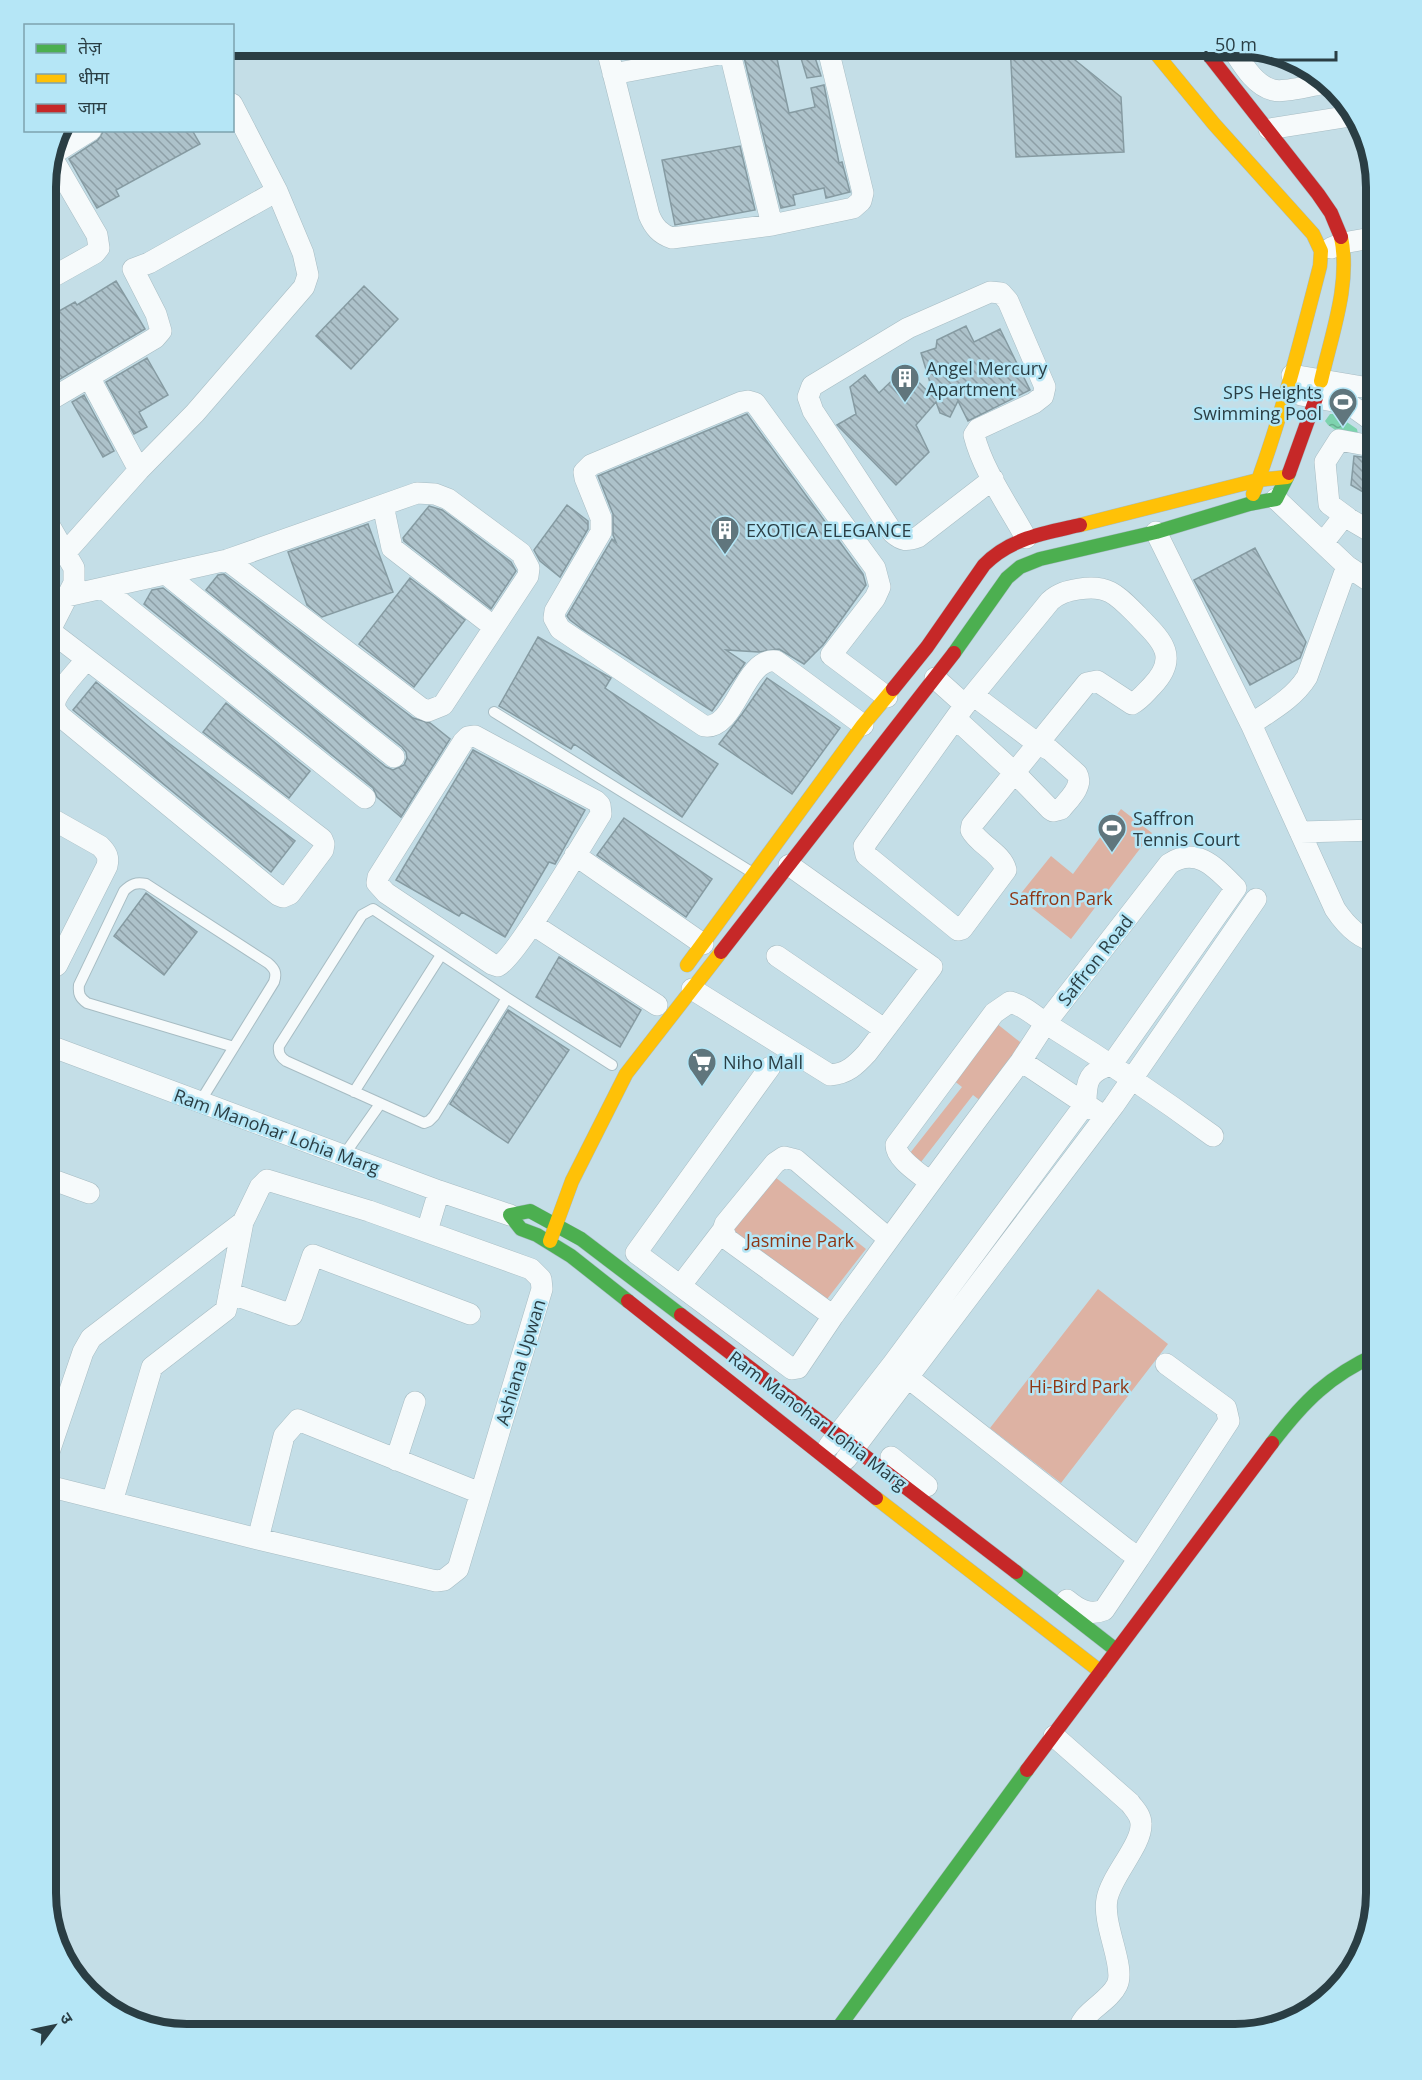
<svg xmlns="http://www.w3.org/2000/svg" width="1422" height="2080" font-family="'Open Sans','Noto Sans Devanagari',sans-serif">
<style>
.park{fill:#ddb2a3}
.water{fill:url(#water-ripples)}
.building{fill:url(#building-back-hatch);stroke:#869ba2;stroke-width:1.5}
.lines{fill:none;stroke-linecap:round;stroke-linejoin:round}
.lane-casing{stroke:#a7bcc3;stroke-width:12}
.street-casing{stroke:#a7bcc3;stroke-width:22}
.fast-casing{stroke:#a7bcc3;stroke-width:15}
.slow-casing{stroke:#a7bcc3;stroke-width:15}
.jam-casing{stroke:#a7bcc3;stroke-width:15}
.lane{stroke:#f6fafb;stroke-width:10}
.street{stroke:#f6fafb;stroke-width:21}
.fast{stroke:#4caf50;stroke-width:14}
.slow{stroke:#ffc107;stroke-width:14}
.jam{stroke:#c62828;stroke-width:14}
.labels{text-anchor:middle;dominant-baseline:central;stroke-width:5;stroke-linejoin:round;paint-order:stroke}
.poi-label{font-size:18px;fill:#2a3e44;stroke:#b5e6f6;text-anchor:start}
.park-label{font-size:18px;fill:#8f3614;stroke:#b5e6f6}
.street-label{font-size:18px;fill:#2a3e44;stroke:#b5e6f6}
.rim{fill:none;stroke:#2a3e44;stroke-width:8}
</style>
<defs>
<pattern id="water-ripples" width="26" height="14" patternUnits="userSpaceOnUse" patternTransform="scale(1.5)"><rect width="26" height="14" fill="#7dd3ae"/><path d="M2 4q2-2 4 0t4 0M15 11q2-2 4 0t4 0" fill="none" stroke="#67ad8f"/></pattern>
<pattern id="building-back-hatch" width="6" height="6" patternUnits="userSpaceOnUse" patternTransform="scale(1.5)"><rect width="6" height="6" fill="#adc2ca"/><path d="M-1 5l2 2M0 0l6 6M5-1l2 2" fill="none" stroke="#8d9fa6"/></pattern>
</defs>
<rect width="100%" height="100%" fill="#c4dee7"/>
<path class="park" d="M1121,809L1152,833L1071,939L1018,897L1051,856L1073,874Z
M996,1023L1025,1046L982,1102L973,1095L921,1162L910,1153L962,1087L953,1080Z
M775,1177L866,1249L824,1303L733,1231Z
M1098,1289L1168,1344L1061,1483L990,1428Z"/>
<path class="water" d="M1330,414H1335L1357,429L1358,434L1350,440L1328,425L1325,421Z"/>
<path class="building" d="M741,45H774L789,113L815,107L811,88L824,85L839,163L842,162L850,192L826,198L824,188L793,195L795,205L781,208Z
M797,45H811L821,76L807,78Z
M1010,45H1070V56L1121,97L1124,152L1016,157Z
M104,130H192L200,144L116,190L119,196L97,208L69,159L98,140Z
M740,146L755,210L675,225L662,160Z
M116,281L145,329L45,388V319L75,302L77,305Z
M364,286L398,319L351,369L316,336Z
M966,326L974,342L1000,329L1030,390L968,421L958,401L950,417L940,413L936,402L916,425L929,452L896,485L837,425L856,414L850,387L865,375L879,393L905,368L935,399L921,353L936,348L937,340Z
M147,358L168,395L139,412L147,427L134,434L106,382Z
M84,395L114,451L103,457L72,402Z
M747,414L863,574L866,585L823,645L804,664L779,649L759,652L726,650L745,663L712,711L582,629L570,620L567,616L612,539L616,542L613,535V514L598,476Z
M1354,456L1377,459V500L1351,485Z
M567,505L588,521V529L560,577L540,561L534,550Z
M429,506L442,510L511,562L516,571L491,609L404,541L403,538Z
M368,524L393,592L322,617L307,605L288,552Z
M1255,548L1306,642L1300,658L1250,685L1194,580Z
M224,574L413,718L430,723L450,739L401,817L377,797L373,788L144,604L152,590L163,588L386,767L393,770L404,765L407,758L406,752L402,747L206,590L218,575Z
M410,578L465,620L414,687L359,644Z
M538,637L611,678L605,688L718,764L682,817L574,744L571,749L499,706Z
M767,678L840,728L792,794L719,744L742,714Z
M96,682L166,741L295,841L271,872L73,710Z
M226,703L310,771L289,798L203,732Z
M473,750L585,810L555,864L549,862L505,937L462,912L459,916L396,880Z
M624,818L712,879L686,917L597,855Z
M146,893L197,932L164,975L114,936Z
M559,957L641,1010L620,1047L536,997Z
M508,1010L569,1050L508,1143L450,1104Z"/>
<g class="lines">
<g class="lane-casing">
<path id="lane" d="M494,712L753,873
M507,998L434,1116L429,1121L424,1123L286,1061C280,1057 278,1053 279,1046L362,915L373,909L507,998L612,1065
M1371,1054L1377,1060
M354,1092L441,955
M200,1102L274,982C277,973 275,969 268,963L146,884C136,882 131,884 124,891L79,985C78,994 80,998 87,1003L234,1047
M344,1155L380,1104"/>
</g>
<g class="street-casing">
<path id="street" d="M606,45L649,215C654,227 660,234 672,238L772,225L853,208L861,201L863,193L827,45
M728,45L772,225
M1230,45C1241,61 1253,85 1273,90C1285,93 1313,85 1326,83
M613,74L730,52
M1269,129L1357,115
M1331,248L1343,243L1377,237
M45,281L95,253L99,248L97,235L54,161V154L59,150L91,130
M1292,375L1369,388L1375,382L1377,363
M89,377L139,470
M1301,395L1349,404L1377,424
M45,403L155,338L161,331L156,314L133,269L149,263L277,191
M993,479L918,537C907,541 902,541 893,533L813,411L808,397L812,386L908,328L990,292L1001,293L1008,301L1045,387L1043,396L1034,403L978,429L974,435C983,471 1008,505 1026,538
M1276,499L1347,566L1377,586
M383,505L392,548L494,627
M1348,518L1329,504L1325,462L1339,440L1377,447
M1156,532L1251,724L1335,909C1345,924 1358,939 1377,942
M1323,543L1344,516L1368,530L1377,539
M66,552L139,470L195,413L304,287L308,275L303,253L277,191L232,104
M166,574L394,757
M104,589L365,798
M67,596L227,560L417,493L435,494L448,499L521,553L529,568L528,576L443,705L428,711L421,708L227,560
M50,631L322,839L324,844L323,850L290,894L283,897L278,895L60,716C57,712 54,708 55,703C56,692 79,669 86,660
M45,640L74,583V568L45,518
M935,678L965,705L1050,601C1059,593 1067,591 1079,589C1109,584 1118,596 1138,616C1160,639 1181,656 1152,686C1146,692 1140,700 1132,704L1097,681L1087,683L972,825L971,830C979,845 1002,853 1006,870L962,929L958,930L866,855L864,846L965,705
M956,719L1015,773L1050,809L1053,811L1061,809C1068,800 1084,786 1077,774L1050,750L1038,744L973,695
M1251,724C1272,710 1294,698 1307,677L1347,566
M863,725L776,661C743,657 736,731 704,726L560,629L554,618L555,611L601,532V518L585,478L584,472L591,465L742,402L748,401L755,403L875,568L880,587L875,598L831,655L887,697
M475,736L596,801L600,805L601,814C585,839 516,958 498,966L492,964L386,893L377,883L378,877L463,742L468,737Z
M1300,832L1377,830
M575,855L703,944
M532,924L657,1005
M777,956L884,1029
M45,973L57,965L61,957L107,866C109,857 107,853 100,846L45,815
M692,989L830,1075C847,1074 856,1065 867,1053L932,967L789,865
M45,1044L439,1191L510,1215
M770,1067L636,1253L792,1369L798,1368L833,1316
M45,1177L89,1193
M930,1182C919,1173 896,1159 896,1145L994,1013L1010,1002C1026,1006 1039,1020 1053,1028C1108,1062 1161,1098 1213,1136
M427,1231L439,1191
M889,1239L796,1160L784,1157L775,1163L725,1224L723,1230L727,1239L833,1316C895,1231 957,1145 1021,1061
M681,1285L723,1230
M229,1293L292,1315L313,1255L470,1314
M897,1369L1126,1549L1139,1558L1229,1421L1226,1408L1166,1364
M829,1446L892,1365L1086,1103C1086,1079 1089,1072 1112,1064L1236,888C1217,869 1197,845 1169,864L1045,1024L1021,1061L1105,1117
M891,1457L927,1486
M846,1459L1114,1105L1256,899
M396,1460L415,1402
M45,1481L52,1487L258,1539L436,1581L444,1580L458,1569L542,1289L541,1279L531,1269L369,1211L267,1180L260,1187L243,1222L91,1338L83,1352L45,1464
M112,1502L152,1367L226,1310L243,1222
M258,1539L284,1436L298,1420L480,1493
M1067,1600C1079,1610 1090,1616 1104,1610L1139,1558
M1054,1736L1130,1803C1135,1810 1141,1815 1141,1824C1142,1845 1111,1876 1107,1899C1102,1925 1126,1967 1117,1985C1108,2004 1079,2012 1078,2035"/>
</g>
<g class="fast-casing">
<path id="fast" d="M954,653L1007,578L1020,567L1040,559L1156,532L1249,504L1276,499L1289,473
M628,1301L571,1256L537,1235L521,1229L510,1215L530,1211L581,1239L681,1315
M1272,1443C1304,1401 1329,1376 1377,1354
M1016,1572L1116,1650
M833,2035L1027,1770"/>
</g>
<g class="slow-casing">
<path id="slow" d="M1149,45L1214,124L1313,234L1321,251L1320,266C1300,343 1281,420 1253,494
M1321,381C1331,336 1351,284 1341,237
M1080,525L1258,480L1287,477
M687,965L863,725L893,689
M550,1241L572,1181L626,1074L721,952
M876,1498L1101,1672"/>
</g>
<g class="jam-casing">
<path id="jam" d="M1201,45L1318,194L1331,213L1341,237
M1289,473L1316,398
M893,689L927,647L984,565C1010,538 1045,533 1080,525
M721,952L954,653
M628,1301L876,1498
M681,1315L1016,1572
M1027,1770L1272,1443"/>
</g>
<use href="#lane" class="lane"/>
<use href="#street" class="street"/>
<use href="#fast" class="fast"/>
<use href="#slow" class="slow"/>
<use href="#jam" class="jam"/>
</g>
<defs>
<g id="building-pin" transform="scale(1.5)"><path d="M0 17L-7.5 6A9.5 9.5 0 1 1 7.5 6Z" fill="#60767d" stroke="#b5e6f6"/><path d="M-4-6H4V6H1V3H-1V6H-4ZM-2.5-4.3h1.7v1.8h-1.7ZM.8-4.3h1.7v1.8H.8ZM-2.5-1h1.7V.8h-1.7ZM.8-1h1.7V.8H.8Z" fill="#fff"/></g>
<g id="stadium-pin" transform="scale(1.5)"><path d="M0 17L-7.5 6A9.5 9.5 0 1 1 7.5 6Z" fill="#60767d" stroke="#b5e6f6"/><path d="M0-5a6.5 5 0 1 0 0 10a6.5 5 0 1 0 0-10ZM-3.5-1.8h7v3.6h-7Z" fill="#fff"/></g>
<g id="supermarket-pin" transform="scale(1.5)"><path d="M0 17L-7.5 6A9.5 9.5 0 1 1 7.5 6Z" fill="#60767d" stroke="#b5e6f6"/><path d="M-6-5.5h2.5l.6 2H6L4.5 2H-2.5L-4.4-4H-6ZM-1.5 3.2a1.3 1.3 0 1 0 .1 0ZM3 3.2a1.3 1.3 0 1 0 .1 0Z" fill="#fff"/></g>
</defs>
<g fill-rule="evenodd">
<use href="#building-pin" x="905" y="378"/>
<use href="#stadium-pin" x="1343" y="402"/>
<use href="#building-pin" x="725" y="530"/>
<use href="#stadium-pin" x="1112" y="828"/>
<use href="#supermarket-pin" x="702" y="1062"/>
</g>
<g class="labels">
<g class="poi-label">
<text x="926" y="368">Angel Mercury<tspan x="926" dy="21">Apartment</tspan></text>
<text x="1322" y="392" text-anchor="end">SPS Heights<tspan x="1322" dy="21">Swimming Pool</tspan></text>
<text x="746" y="530">EXOTICA ELEGANCE</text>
<text x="1133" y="818">Saffron<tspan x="1133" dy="21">Tennis Court</tspan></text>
<text x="723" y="1062">Niho Mall</text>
</g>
<g class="park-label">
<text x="1061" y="898">Saffron Park</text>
<text x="800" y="1240">Jasmine Park</text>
<text x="1079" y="1386">Hi-Bird Park</text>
</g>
<g class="street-label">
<text transform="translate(1095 960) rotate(-52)">Saffron Road</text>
<text transform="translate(277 1131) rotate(20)">Ram Manohar Lohia Marg</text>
<text transform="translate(520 1362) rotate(-73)">Ashiana Upwan</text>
<text transform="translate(818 1420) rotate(37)">Ram Manohar Lohia Marg</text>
</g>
</g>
<path d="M0 0H1422V2080H0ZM187 56H1235A131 131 0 0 1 1366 187V1893A131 131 0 0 1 1235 2024H187A131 131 0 0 1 56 1893V187A131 131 0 0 1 187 56Z" fill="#b5e6f6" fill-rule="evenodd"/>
<path class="rim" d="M187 56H1235A131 131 0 0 1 1366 187V1893A131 131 0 0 1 1235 2024H187A131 131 0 0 1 56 1893V187A131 131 0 0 1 187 56Z"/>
<rect x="24" y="24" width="210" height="108" fill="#b5e6f6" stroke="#7da3af" stroke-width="1.5"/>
<rect x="36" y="44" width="30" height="9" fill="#4caf50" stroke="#7da3af" stroke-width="1.5"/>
<text x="78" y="54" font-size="18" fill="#2a3e44">तेज़</text>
<rect x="36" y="74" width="30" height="9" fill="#ffc107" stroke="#7da3af" stroke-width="1.5"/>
<text x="78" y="84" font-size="18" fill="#2a3e44">धीमा</text>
<rect x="36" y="104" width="30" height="9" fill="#c62828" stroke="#7da3af" stroke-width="1.5"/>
<text x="78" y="114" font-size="18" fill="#2a3e44">जाम</text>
<g transform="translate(54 2026) rotate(58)" stroke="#b5e6f6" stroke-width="4.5" paint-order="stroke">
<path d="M0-4.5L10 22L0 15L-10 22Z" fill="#2a3e44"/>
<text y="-9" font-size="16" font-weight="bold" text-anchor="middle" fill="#2a3e44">उ</text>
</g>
<path d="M1206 51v9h130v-9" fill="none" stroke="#2a3e44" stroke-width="3"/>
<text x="1215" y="51" font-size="18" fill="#2a3e44" stroke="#b5e6f6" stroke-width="4.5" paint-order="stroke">50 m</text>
</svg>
